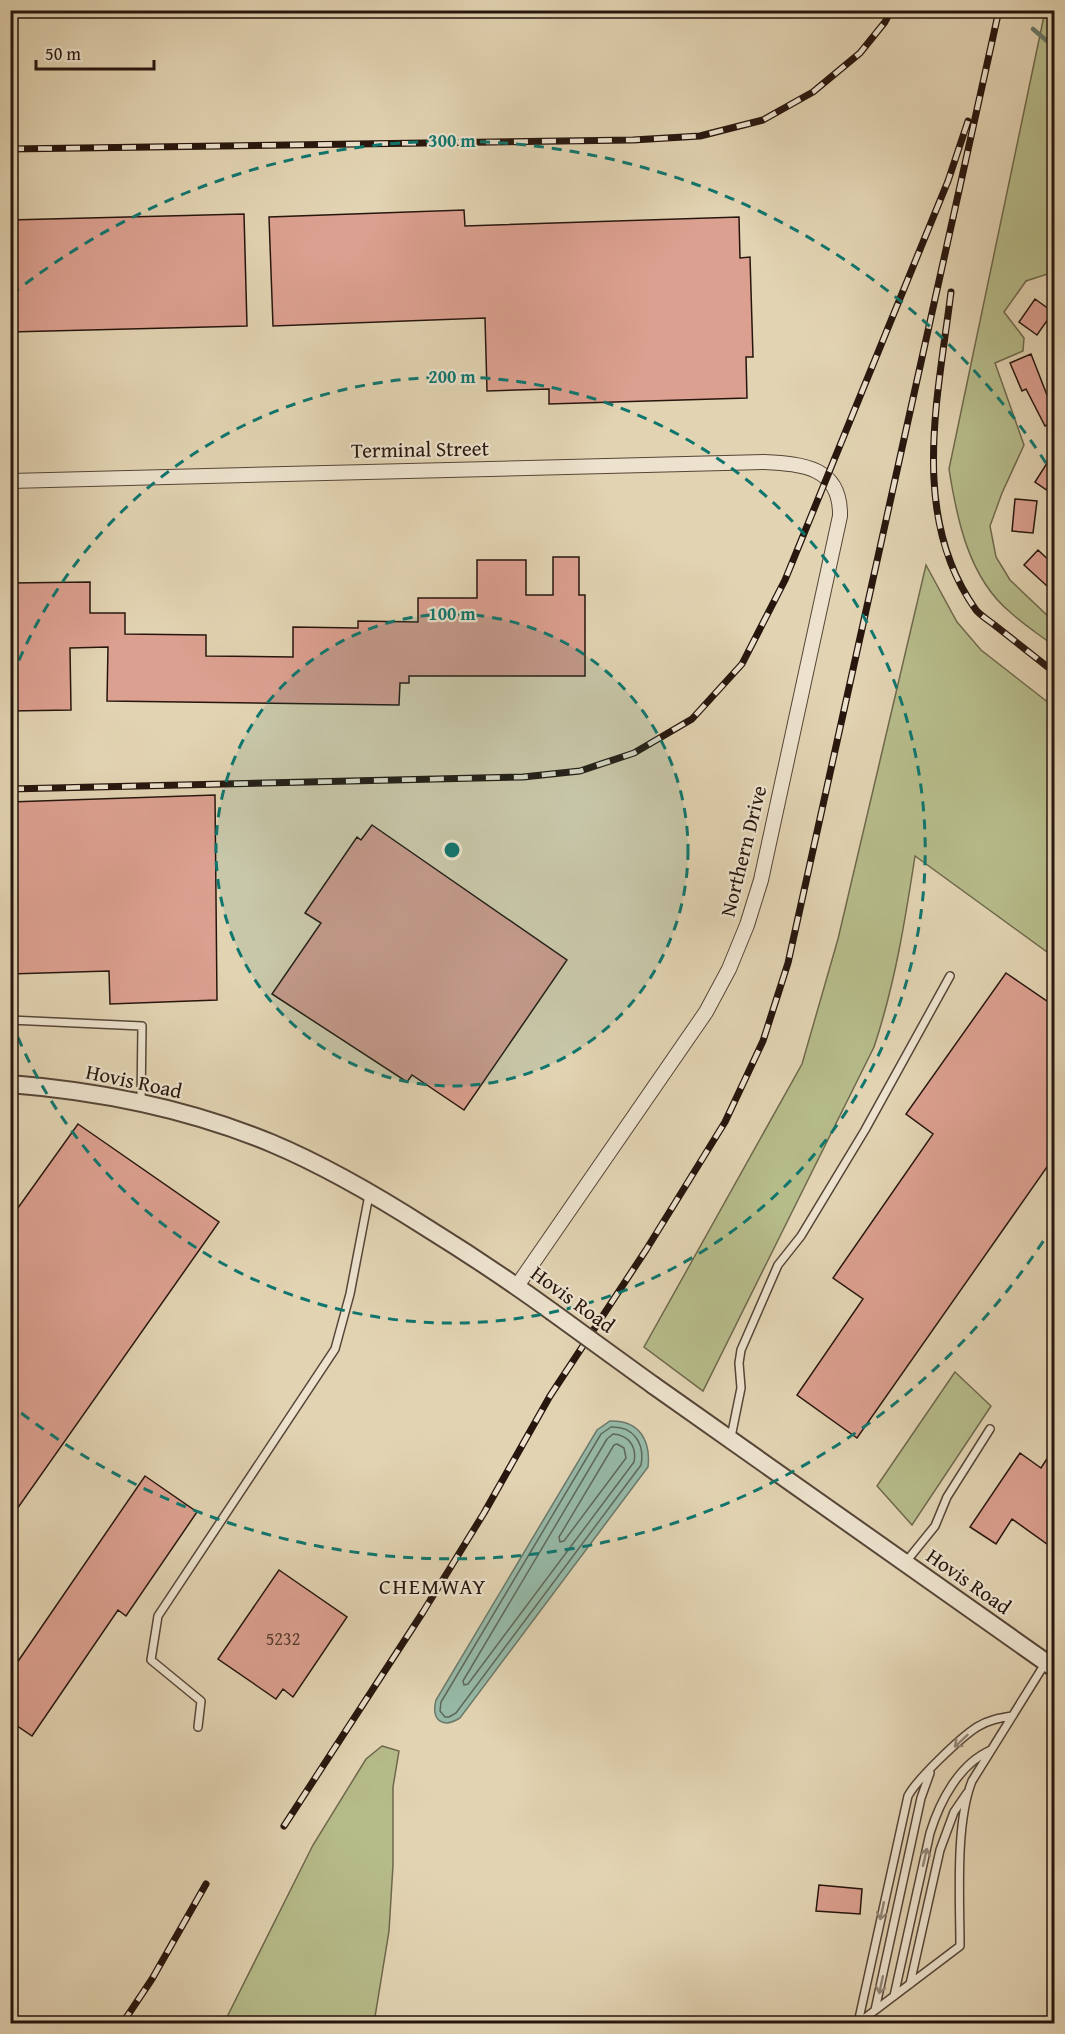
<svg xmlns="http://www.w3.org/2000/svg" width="1065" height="2034" font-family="'Gentium Book Plus',serif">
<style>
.green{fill:#b6bb8a;stroke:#6e684c;stroke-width:1.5}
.water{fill:#96b9a7;stroke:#6a786a;stroke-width:1.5}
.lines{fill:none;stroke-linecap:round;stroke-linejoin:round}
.shore{stroke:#5e685a;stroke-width:1.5}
.stream{stroke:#6a786a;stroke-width:4.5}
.building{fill:#dca090;stroke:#27160e;stroke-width:1.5}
.service-casing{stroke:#564537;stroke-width:10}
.minor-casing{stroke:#564537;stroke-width:16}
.tertiary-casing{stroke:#564537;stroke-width:20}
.service{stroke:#ece2cd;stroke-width:7}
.minor{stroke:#ece2cd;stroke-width:14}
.tertiary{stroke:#ece2cd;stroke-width:16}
.rail-casing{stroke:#27160e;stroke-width:7}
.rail{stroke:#ece2cd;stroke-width:4.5;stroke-dasharray:14;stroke-linecap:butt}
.tertiary-bridge-casing{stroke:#564537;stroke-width:20;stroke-linecap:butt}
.tertiary-bridge{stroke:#ece2cd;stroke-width:16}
.oneway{stroke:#938677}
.ring{fill:none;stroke:#0f766e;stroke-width:3;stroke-dasharray:10 8}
.labels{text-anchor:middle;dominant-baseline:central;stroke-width:4.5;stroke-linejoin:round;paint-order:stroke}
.number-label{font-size:18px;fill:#54382e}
.street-label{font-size:21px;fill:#27160e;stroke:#ece2cd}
.neighbourhood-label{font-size:22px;letter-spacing:1.5px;fill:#27160e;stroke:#ece2cd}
.centre{fill:#0f766e;stroke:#ece2cd;stroke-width:3}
.ring-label{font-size:18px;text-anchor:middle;font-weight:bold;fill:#0f766e;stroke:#ece2cd;stroke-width:4.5;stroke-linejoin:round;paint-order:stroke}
</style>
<rect width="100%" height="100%" fill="#e2d3b2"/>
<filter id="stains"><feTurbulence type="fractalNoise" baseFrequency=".00333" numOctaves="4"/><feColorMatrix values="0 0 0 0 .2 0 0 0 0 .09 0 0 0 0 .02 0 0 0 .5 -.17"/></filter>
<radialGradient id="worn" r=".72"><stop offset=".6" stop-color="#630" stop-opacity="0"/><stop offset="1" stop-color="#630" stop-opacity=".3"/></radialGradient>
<path class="green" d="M1045,11H1054V272L1026,281L1004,312L1024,338L1023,351L995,363L1024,445L1002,493L990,526L996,557L1010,580L1049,617L1054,610V646C1040,635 1024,625 1010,612C969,578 957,520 949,469Z
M926,565L957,622L981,650L1054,707V957L915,856C905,921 895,984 874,1047L703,1391L644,1347L802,1064L838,939Z
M955,1372L991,1406L912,1525L877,1486Z
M382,1746L399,1751L393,1787V1865L389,1931L374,2023H224L313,1845L366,1759Z"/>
<path class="water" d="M610,1421C639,1420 651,1440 648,1467L460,1718C442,1729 431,1720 436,1700L597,1430Z"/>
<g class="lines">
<path class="shore" d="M611,1427C634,1426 645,1444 641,1465L456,1713L449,1717H445L440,1711L441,1702L601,1434Z
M613,1434C629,1435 637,1447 634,1462L468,1684L464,1685L463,1681L607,1439Z
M617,1444L624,1448L626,1458L564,1541L560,1542L559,1537L614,1445Z"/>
<path class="stream" d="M1033,29L1054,47"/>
</g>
<path class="building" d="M464,210L465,226L739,217L740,258L750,257L753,357H746L747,398L549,404V389L487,391L485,318L273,326L269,217Z
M244,214L247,326L10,332V220Z
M1035,299L1053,312L1037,335L1019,322Z
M1031,354L1047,395L1054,390V421L1045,426L1026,389L1022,391L1010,363Z
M1054,452V495L1035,482Z
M1015,499L1037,501L1033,533L1012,531Z
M1038,550L1054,565V577L1047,586L1024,565Z
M553,557H579V595H585V676H409V683H400L399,705L107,701L108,647L70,648L71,710L10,711V583L90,582V613H125V634L206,635V656L293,657V627L358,628V621L418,622V598H477V560H526V595H553Z
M215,795L217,1000L110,1004L109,971L10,974V802Z
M372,825L567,960L464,1110L412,1075L407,1082L272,994L321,923L305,913L357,837L361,840Z
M1006,973L1054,1006V1157L857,1438L797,1395L863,1299L833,1278L933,1134L906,1114Z
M78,1124L219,1222L10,1519V1219Z
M1054,1448V1549L1012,1519L996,1544L970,1527L1020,1453L1041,1468Z
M145,1476L197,1512L126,1616L118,1610L32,1736L10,1721V1673Z
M279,1570L347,1617L293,1697L283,1689L276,1699L218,1659Z
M819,1885L862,1889L860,1914L816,1911Z"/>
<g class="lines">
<g class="service-casing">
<path id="service" d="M10,1020L142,1026L141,1102
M731,1437L741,1388L739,1363L741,1350L778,1265L801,1236L865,1130L950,976
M905,1563L935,1526L947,1497L990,1429
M198,1727L201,1701L151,1660L158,1616L335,1349L350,1294L369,1195
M910,1984L940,1850L954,1812L967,1793
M894,1996L930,1833C940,1801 959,1764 991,1750
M875,2010L921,1798L930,1773
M858,2023L908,1796C917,1779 960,1738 977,1727C988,1720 1000,1718 1012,1716
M857,2024L960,1946C960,1899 955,1824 972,1781L1046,1662"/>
</g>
<g class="minor-casing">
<path id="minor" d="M10,481L764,462C803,464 841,467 840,516L761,880L747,925L729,969L706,1012L517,1286"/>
</g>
<g class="tertiary-casing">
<path id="tertiary" d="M10,1084C99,1091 189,1109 271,1143C326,1166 377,1196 427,1228C469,1254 511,1282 551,1311
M653,1385L1054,1668"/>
</g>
<use href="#service" class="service"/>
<use href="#minor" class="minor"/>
<use href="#tertiary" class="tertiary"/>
<g class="rail-casing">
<path id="rail" d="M10,149L633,140L700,136L763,120L813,92L860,53L885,22L891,10
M951,292C938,398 909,516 976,610C981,616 991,622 997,627C1016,642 1035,657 1054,672
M10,789L523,777L580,771L634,753L692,719L742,664L785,580L948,181L968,121
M284,1826L423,1612L484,1513L550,1396L646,1250L725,1122L763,1041L788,963L999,10
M122,2024L152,1979L206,1884"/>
</g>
<use href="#rail" class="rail"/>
<g class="tertiary-bridge-casing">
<path id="tertiary-bridge" d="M551,1311L653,1385"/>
</g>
<use href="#tertiary-bridge" class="tertiary-bridge"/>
</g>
<defs><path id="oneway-shaft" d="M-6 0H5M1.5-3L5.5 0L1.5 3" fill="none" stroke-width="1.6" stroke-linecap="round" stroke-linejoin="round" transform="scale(1.5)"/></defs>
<g class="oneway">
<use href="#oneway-shaft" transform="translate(961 1741) rotate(137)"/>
<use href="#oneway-shaft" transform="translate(925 1857) rotate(-77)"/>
<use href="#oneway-shaft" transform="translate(882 1911) rotate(102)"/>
<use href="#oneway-shaft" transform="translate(881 1985) rotate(102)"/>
</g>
<circle cx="452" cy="850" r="236" fill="#0f766e" fill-opacity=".12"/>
<g class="ring">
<circle cx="452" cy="850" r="236"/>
<path d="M12 677A473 473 0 1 1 12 1023"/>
<path d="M1053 1226A709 709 0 0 1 11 1405M11 295A709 709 0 0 1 1053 474"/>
</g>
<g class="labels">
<g class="number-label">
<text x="283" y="1638">5232</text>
</g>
<g class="street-label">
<text transform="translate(420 449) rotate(-1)">Terminal Street</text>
<text transform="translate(743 851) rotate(-76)">Northern Drive</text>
<text transform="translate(134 1081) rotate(12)">Hovis Road</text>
<text transform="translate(573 1299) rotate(36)">Hovis Road</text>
<text transform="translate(969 1581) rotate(35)">Hovis Road</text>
</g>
<g class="neighbourhood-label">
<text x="433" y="1586">CHEMWAY</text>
</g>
</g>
<circle cx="452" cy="850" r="9" class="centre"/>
<g class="ring-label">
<text x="452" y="147">300 m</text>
<text x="452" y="383">200 m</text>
<text x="452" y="620">100 m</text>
</g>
<rect width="1065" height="2034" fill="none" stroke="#e2d3b2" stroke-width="36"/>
<rect x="12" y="12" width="1041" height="2010" fill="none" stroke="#27160e" stroke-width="3"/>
<rect x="18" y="18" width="1029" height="1998" fill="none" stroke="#27160e" stroke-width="1.5"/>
<path d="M36 60v9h118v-9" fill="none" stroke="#27160e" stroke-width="3"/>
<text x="45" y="60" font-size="18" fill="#27160e" stroke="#ece2cd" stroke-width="4.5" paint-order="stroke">50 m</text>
<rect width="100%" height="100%" filter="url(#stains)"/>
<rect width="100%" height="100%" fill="url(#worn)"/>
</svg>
